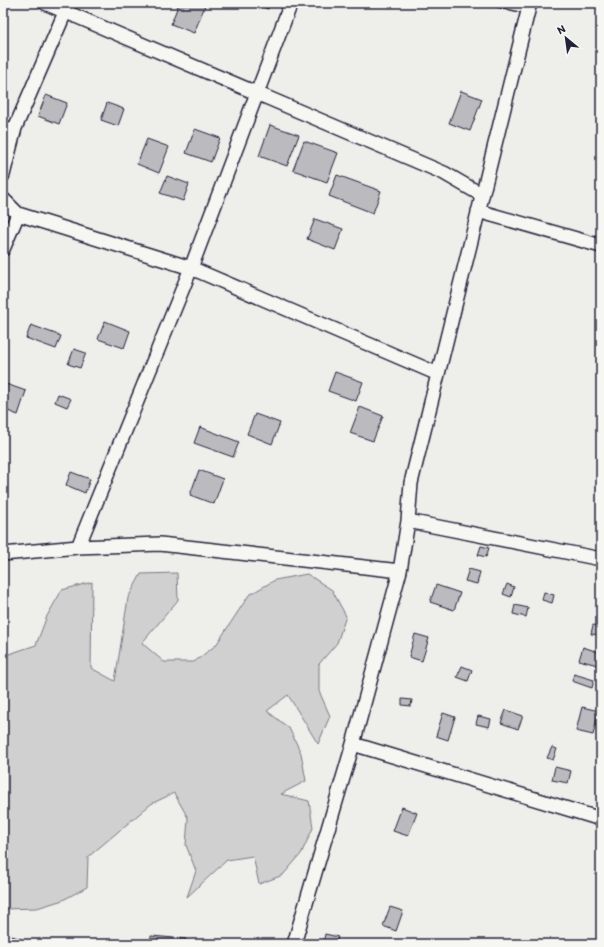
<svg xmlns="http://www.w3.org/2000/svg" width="604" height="947" font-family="Itim,sans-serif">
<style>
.green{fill:#d0d0d1;stroke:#797986}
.building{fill:#bbbbbf;stroke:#22223b}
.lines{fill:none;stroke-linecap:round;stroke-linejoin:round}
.service-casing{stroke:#22223b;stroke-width:9}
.minor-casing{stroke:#22223b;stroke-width:16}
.service{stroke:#f6f6f2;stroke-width:6}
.minor{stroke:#f6f6f2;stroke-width:13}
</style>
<rect width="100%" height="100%" fill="#eeeeeb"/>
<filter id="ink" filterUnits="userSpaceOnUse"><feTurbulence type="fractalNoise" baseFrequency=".025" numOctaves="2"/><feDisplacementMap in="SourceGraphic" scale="8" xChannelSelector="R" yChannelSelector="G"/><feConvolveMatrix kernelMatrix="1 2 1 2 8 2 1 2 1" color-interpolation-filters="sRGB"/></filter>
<g filter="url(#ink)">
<path class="green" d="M177,573L178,600L142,643L164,662H194L216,645L249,595L275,580L307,574L332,590L346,616L337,643L319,664V691L330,716L318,744L288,695L267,711L289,728L301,753L306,781L281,794L309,801L313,828L301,854L283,875L259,884L253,856L227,860L187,897L196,871L186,845L188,818L174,793L151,804L88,857L87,887L63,900L37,908L3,909V650L9,654L36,645L47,616L62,590L92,582L91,668L115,681L128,598L141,574Z"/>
<path class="building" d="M179,3H206L194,33L171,24Z
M251,3H270L268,9Z
M461,91L482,99L470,131L449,123Z
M46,95L67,103L59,124L38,116Z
M107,103L124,109L118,126L101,120Z
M270,125L299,135L287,166L259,156Z
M195,129L220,138L211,162L186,153Z
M147,139L169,147L159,173L137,164Z
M304,141L338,153L327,182L293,170Z
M337,175L381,191L373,213L329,196Z
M167,176L189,184L183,201L160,193Z
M315,219L343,229L335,250L307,239Z
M105,321L130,331L124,348L98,339Z
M31,325L61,336L56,349L26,338Z
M74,349L86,353L80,368L68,364Z
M335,372L363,382L356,401L328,391Z
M3,383L26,391L18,415L3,409Z
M58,394L71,399L67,407L55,402Z
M360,407L383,416L373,441L350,433Z
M255,414L280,423L272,444L247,434Z
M200,427L239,442L233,457L194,443Z
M199,470L223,479L214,504L190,495Z
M71,472L90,479L85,493L66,485Z
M481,546L489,548L486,557L478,555Z
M469,569L480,572L477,584L465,581Z
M507,584L514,587L511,597L503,594Z
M436,585L460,593L454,610L430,602Z
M544,592L554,595L552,603L542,600Z
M515,605L528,608L526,617L513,614Z
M593,625L601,626V635L591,634Z
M415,634L429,638L422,661L409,657Z
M583,647L601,653V666L579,660Z
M462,666L472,670L468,681L457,677Z
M574,674L594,680L592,688L572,681Z
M402,699L412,700L411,706L402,705Z
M582,707L599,711L593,735L576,731Z
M506,710L523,716L518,729L501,723Z
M443,713L455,717L448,740L436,736Z
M478,716L491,719L489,727L476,724Z
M552,747L557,749L553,760L547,758Z
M555,767L571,771L568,783L552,780Z
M402,807L417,813L408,836L393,831Z
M390,907L403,911L396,931L383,926Z
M325,934L338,937L336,944H323Z
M12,936L27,941L26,944H9Z
M151,936L186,939V944H150Z"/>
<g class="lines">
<g class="service-casing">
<path id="service" d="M497,3L528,10
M3,123L15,128"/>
</g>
<g class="minor-casing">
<path id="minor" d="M45,3L444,173L482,195
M3,175L15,128L69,3
M3,199L18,214L191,268L438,374
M478,211L601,246
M3,249L18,214
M408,521L601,559
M78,547L191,268L291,3
M3,554L78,547L160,544L400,571
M353,744L601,819
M294,944L353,744L400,571L408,521L411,483L530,3"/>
</g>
<use href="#service" class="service"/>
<use href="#minor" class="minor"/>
</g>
</g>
<rect width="604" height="947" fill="none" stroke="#f6f6f2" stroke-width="16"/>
<rect x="8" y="8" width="588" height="931" fill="none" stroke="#22223b" stroke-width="1.5" filter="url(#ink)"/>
<g transform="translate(566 38) rotate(331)" stroke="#f6f6f2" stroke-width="3" paint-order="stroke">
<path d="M0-3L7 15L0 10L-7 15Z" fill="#22223b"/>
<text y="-6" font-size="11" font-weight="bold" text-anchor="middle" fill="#22223b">N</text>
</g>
</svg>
